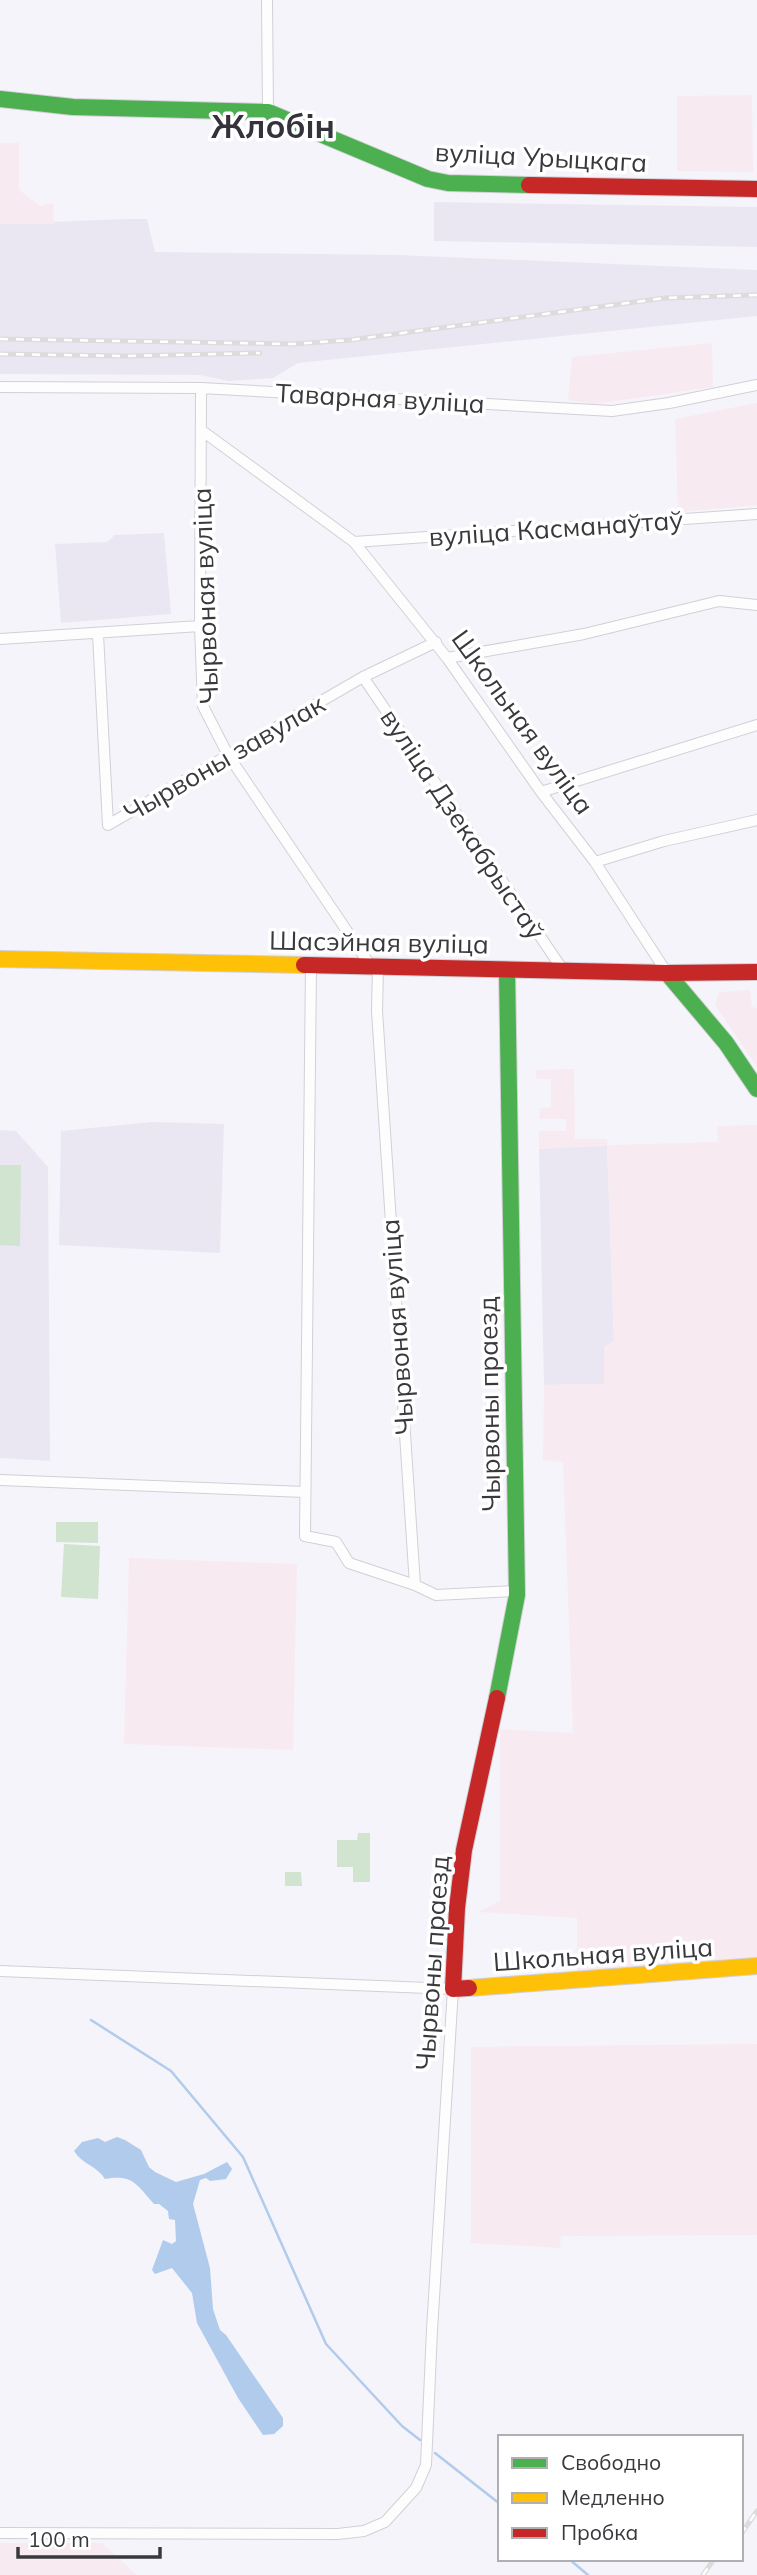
<svg xmlns="http://www.w3.org/2000/svg" width="757" height="2575" font-family="Mulish,sans-serif">
<style>
.built{fill:#eae7f2}
.industrial{fill:#f8eaf1}
.green{fill:#d0e4d0}
.water{fill:#b0cbeb}
.lines{fill:none;stroke-linecap:round;stroke-linejoin:round}
.stream{stroke:#b0cbeb;stroke-width:2.5}
.street-casing{stroke:#d1d0d5;stroke-width:12}
.fast-casing{stroke:#d1d0d5;stroke-width:18}
.slow-casing{stroke:#d1d0d5;stroke-width:18}
.jam-casing{stroke:#d1d0d5;stroke-width:18}
.street{stroke:#fefdfe;stroke-width:10}
.fast{stroke:#4caf50;stroke-width:16}
.slow{stroke:#ffc107;stroke-width:16}
.jam{stroke:#c62828;stroke-width:16}
.rail-casing{stroke:#dcdcdd;stroke-width:5}
.rail{stroke:#fff;stroke-width:2.5;stroke-dasharray:8;stroke-linecap:butt}
.labels{text-anchor:middle;dominant-baseline:central;stroke-width:7;stroke-linejoin:round;paint-order:stroke}
.street-label{font-size:26px;fill:#39383c;stroke:#fff}
.district-label{font-size:33px;font-weight:bold;fill:#34323a;stroke:#fff}
</style>
<rect width="100%" height="100%" fill="#f5f4fa"/>
<path class="built" d="M434,202L757,207V247L434,241Z
M125,219H147L155,252L398,255L757,270V316L298,363L273,378L228,381L200,375L0,374V224Z
M164,533L171,614L61,623L55,544L107,542L115,535Z
M152,1122L224,1124L220,1253L59,1245L61,1131Z
M0,1130L16,1131L48,1167L50,1461L0,1458Z
M607,1145L614,1341L604,1348L605,1384L544,1385L539,1149Z"/>
<path class="industrial" d="M752,95L753,172L677,171V96Z
M0,143H19V190L40,206L53,203L54,224H0Z
M712,343L713,387L595,404L568,400L572,357Z
M757,403V505L678,512L675,419Z
M750,990L752,1007L757,1008V1067L715,1005L719,992Z
M574,1069L575,1139H607L608,1145L718,1142L717,1126L757,1125V1958L577,1973V1918L478,1912L500,1901V1729L573,1733L563,1462L543,1460L544,1385L604,1384V1347L614,1341L607,1146L539,1149V1131H566V1119H540L539,1109L551,1107V1079H536V1070Z
M129,1558L297,1564L293,1750L124,1744Z
M757,2044V2235L561,2236L560,2248L471,2243V2047Z
M0,2543H102L137,2575H0Z"/>
<path class="green" d="M0,1165H21L20,1246L0,1245Z
M56,1522H98V1543L56,1542Z
M64,1544L100,1546L98,1599L61,1597Z
M358,1833H370V1882H353V1867H337V1840H357Z
M285,1872H301L302,1886H285Z"/>
<path class="water" d="M117,2137L125,2140L141,2150L149,2167L155,2172L176,2182L204,2174L227,2162L232,2169L226,2179L210,2181L206,2178L200,2180L193,2204L210,2268L213,2309L220,2330L226,2335L283,2418V2426L274,2434L263,2435L238,2398L197,2323L192,2293L172,2268L155,2274L152,2270L163,2240L172,2244L176,2241L175,2220L169,2219L168,2211L159,2204H154C137,2185 133,2174 105,2179C97,2166 82,2164 74,2151L82,2142L98,2138L105,2142Z"/>
<g class="lines">
<path class="stream" d="M91,2020L171,2071L243,2157L326,2344L402,2426L420,2440
M435,2453L500,2504
M569,2559L588,2575"/>
<g class="street-casing">
<path id="street" d="M267,0L268,112
M0,387L201,388L612,411L669,403L757,385
M201,388L200,626L203,706L228,755L370,965
M201,430L354,542L447,658L541,792L595,862L667,973
M354,542L757,514
M98,634L108,825L363,677L436,642
M0,639L200,626
M447,658L584,634L719,601L757,605
M363,677L563,970
M541,792L757,725
M595,862L664,841L757,820
M311,965L305,1536L336,1542L349,1563L415,1585
M378,966L377,1011L415,1585L436,1595L517,1591
M0,1480L305,1492
M0,1971L453,1989L432,2330L426,2465L416,2488L385,2522L364,2531L338,2534L0,2533"/>
</g>
<g class="fast-casing">
<path id="fast" d="M0,99L73,107L268,112L428,179L448,183L529,185
M667,973L726,1043L757,1089
M497,1698L517,1595L507,970"/>
</g>
<g class="slow-casing">
<path id="slow" d="M0,959L304,965
M469,1988L757,1966"/>
</g>
<g class="jam-casing">
<path id="jam" d="M529,185L757,189
M304,965L667,973L757,972
M469,1988L453,1989L457,1908L464,1850L497,1698"/>
</g>
<use href="#street" class="street"/>
<use href="#fast" class="fast"/>
<use href="#slow" class="slow"/>
<use href="#jam" class="jam"/>
<g class="rail-casing">
<path id="rail" d="M0,339L293,344L350,340L665,298L757,295
M0,354L126,356L260,353
M741,2534L757,2511
M703,2575L714,2559"/>
</g>
<use href="#rail" class="rail"/>
</g>
<g class="labels">
<g class="street-label">
<text transform="translate(541 157) rotate(3)">вуліца Урыцкага</text>
<text transform="translate(380 398) rotate(3)">Таварная вуліца</text>
<text transform="translate(556 528) rotate(-4)">вуліца Касманаўтаў</text>
<text transform="translate(205 596) rotate(-92)">Чырвоная вуліца</text>
<text transform="translate(523 722) rotate(54)">Школьная вуліца</text>
<text transform="translate(224 758) rotate(-30)">Чырвоны завулак</text>
<text transform="translate(463 824) rotate(56)">вуліца Дзекабрыстаў</text>
<text transform="translate(379 942) rotate(1)">Шасэйная вуліца</text>
<text transform="translate(397 1327) rotate(-94)">Чырвоная вуліца</text>
<text transform="translate(489 1404) rotate(-91)">Чырвоны праезд</text>
<text transform="translate(603 1954) rotate(-4)">Школьная вуліца</text>
<text transform="translate(432 1963) rotate(-86)">Чырвоны праезд</text>
</g>
<g class="district-label">
<text x="273" y="125">Жлобін</text>
</g>
</g>
<rect x="498" y="2435" width="245" height="126" fill="#ffffff" stroke="#b0afb1" stroke-width="2"/>
<rect x="512" y="2458" width="35" height="10" fill="#4caf50" stroke="#b0afb1" stroke-width="2"/>
<text x="561" y="2470" font-size="21" fill="#39383c">Свободно</text>
<rect x="512" y="2493" width="35" height="10" fill="#ffc107" stroke="#b0afb1" stroke-width="2"/>
<text x="561" y="2505" font-size="21" fill="#39383c">Медленно</text>
<rect x="512" y="2528" width="35" height="10" fill="#c62828" stroke="#b0afb1" stroke-width="2"/>
<text x="561" y="2540" font-size="21" fill="#39383c">Пробка</text>
<path d="M18 2547v10h142v-10" fill="none" stroke="#39383c" stroke-width="3.5"/>
<text x="28" y="2547" font-size="21" fill="#39383c" stroke="#ffffff" stroke-width="5" paint-order="stroke">100 m</text>
</svg>
